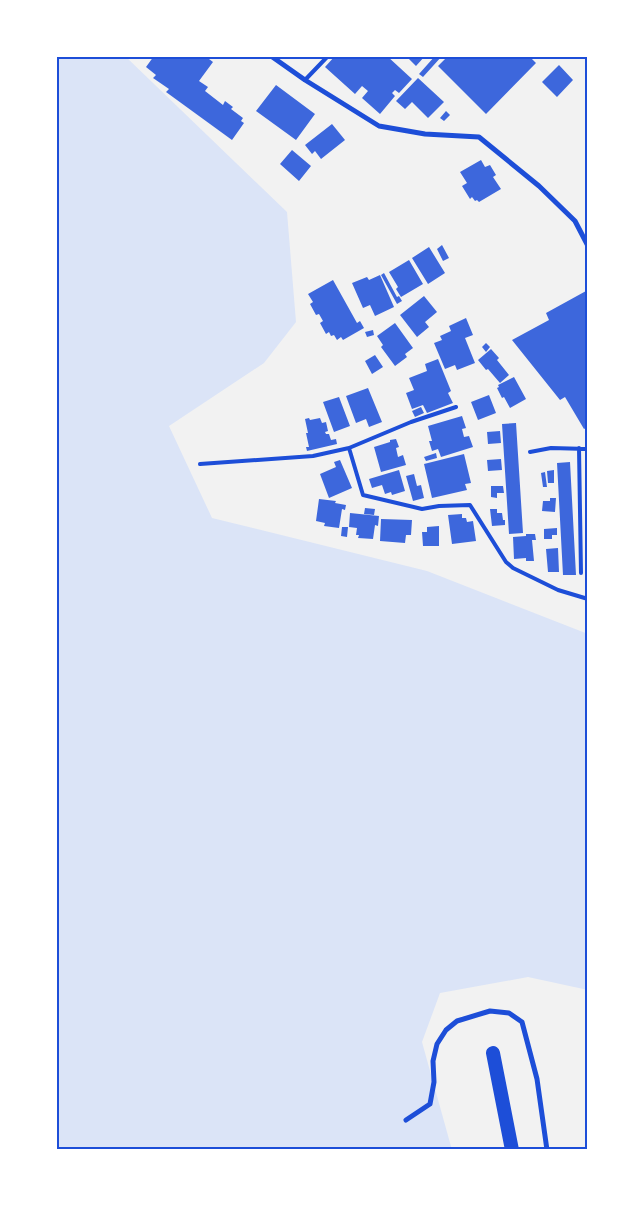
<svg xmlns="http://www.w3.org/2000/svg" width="644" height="1206" font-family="Roboto,sans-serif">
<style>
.green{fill:#dbe4f7}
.building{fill:#3d67dc}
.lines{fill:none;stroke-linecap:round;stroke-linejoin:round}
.service{stroke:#1d4ed8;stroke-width:4}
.minor{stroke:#1d4ed8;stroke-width:5}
.trunk{stroke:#1d4ed8;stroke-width:14}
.neatline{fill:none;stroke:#1d4ed8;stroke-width:2}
</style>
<rect width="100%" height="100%" fill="#f2f2f2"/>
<path class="green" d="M56,56H125L287,212L296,322L264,363L169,426L212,518L427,571L588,634V990L528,977L440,993L422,1042L452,1150H56Z"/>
<path class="building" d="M154,56H205L213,62L199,81L208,87L205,91L223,105L225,101L233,107L231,109L243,118L241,121L244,123L232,140L166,92L169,89L153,78L156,75L146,67Z
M335,56H387L412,79L399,93L395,90L392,93L395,96L380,114L362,98L368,91L362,86L355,94L325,67Z
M406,56H425L416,66Z
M435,56H442L423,77L419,74Z
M448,56H529L536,63L486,114L438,66Z
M559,65L573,80L557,97L542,82Z
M418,78L444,102L428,118L412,102L405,109L396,101Z
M276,85L315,114L296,140L256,111Z
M446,111L450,115L444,121L440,118Z
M332,124L345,140L321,159L315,151L312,154L305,145Z
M292,150L311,166L299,181L280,164Z
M481,160L485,167L490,165L496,175L493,177L501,189L479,202L477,200L475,201L472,197L470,199L462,186L467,183L460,172Z
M442,245L449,258L443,261L437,249Z
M429,247L445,273L428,284L412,258Z
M409,260L423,284L401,297L396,289L398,287L389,272Z
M384,273L397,297L399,296L402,301L397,304L381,275Z
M380,275L394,307L375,316L370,305L363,308L352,283L367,277L369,280Z
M333,280L357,323L360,321L364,328L343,340L341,337L337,340L334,335L331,336L329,332L326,334L320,323L323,321L319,314L316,315L310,304L313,302L308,294Z
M586,291L588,295V427L584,429L565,397L560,400L512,340L549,320L546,313Z
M424,296L437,312L425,322L429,327L417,337L400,315Z
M466,318L473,335L465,338L475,363L457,370L455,365L445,369L434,343L442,340L440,336L451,331L449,326Z
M395,323L413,348L405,354L407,357L395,366L381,347L383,345L377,336Z
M373,330L374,335L367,337L365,332Z
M486,343L490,347L486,352L482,347Z
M491,349L499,358L497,360L509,375L500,383L488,369L486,370L478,360Z
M375,355L383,367L372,374L365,361Z
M438,359L451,391L448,393L453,403L427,413L423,405L412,409L406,393L414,390L409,378L427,371L425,364Z
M514,377L526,399L510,408L504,397L502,398L497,388L499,387L498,385Z
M368,388L382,422L369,427L366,419L356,423L346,396Z
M489,395L496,413L478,420L471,402Z
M339,397L350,426L334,432L323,402Z
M421,407L424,413L415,417L412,411Z
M462,416L466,428L462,429L464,437L469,436L473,447L441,457L438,449L432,451L429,441H432L428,426Z
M309,418L310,420L320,418L322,423L326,422L328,431L325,432L326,434H329L331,440L336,439L337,444L307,451L306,447H309L306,433H308L305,419Z
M516,423L523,533L509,534L502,424Z
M500,431L501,443L488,444L487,432Z
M396,439L399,447L396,448L398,457L403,455L406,465L381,472L374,447L390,442V440Z
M436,453L437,458L426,461L424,457Z
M464,454L471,483L465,484L467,490L432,498L424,464Z
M501,459L502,470L488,471L487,460Z
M340,460L352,488L329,498L320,474L336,467L334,462Z
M570,462L576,575H563L557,463Z
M399,470L405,491L392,495L391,492L385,494L382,485L372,488L369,479Z
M554,470V483H548L547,471Z
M545,472L547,487H543L541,473Z
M414,474L417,486L421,485L424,498L413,501L406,476Z
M491,486H503L504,493H497V498L491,497Z
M550,498H556L555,512L542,511L543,501H550Z
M319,499L336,501L335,503L346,505L345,510L342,509L339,528L324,526L325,523L316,521Z
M365,508L375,509L374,515L364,514Z
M490,509H497V513H502L503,520H505V525L492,526Z
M350,513L379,516L378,526L375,525L373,539L358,538L359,535H356L357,528L349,527Z
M462,514V518H466L467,522L473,521L476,541L452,544L448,515Z
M381,519L412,520L411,535H406L405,543L380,541Z
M439,526V546H423L422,532H427V527Z
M342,527H348L347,537L341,536Z
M557,528V535H552V539H544V529Z
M526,534H535L536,540H532L534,561H526V558L514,559L513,537L526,536Z
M558,548L559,572H548L546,549Z"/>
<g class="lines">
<path class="service" d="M305,80L328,56
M349,448L363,495L422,509L439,506L470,505L506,562L513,568L558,590L588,599
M579,448L581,573
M530,452L551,448L588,449
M200,464L313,456L349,448L411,422L456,407"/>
<path class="minor" d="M271,56L305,80L379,126L425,134L479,137L539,186L575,221L588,246
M406,1120L430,1104L434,1082L433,1061L437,1044L446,1030L457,1021L490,1011L509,1013L522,1022L537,1079L547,1150"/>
<path class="trunk" d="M493,1053L512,1150"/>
</g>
<rect width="644" height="1206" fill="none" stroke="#ffffff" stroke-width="115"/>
<rect x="58" y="58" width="528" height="1090" class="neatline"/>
</svg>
